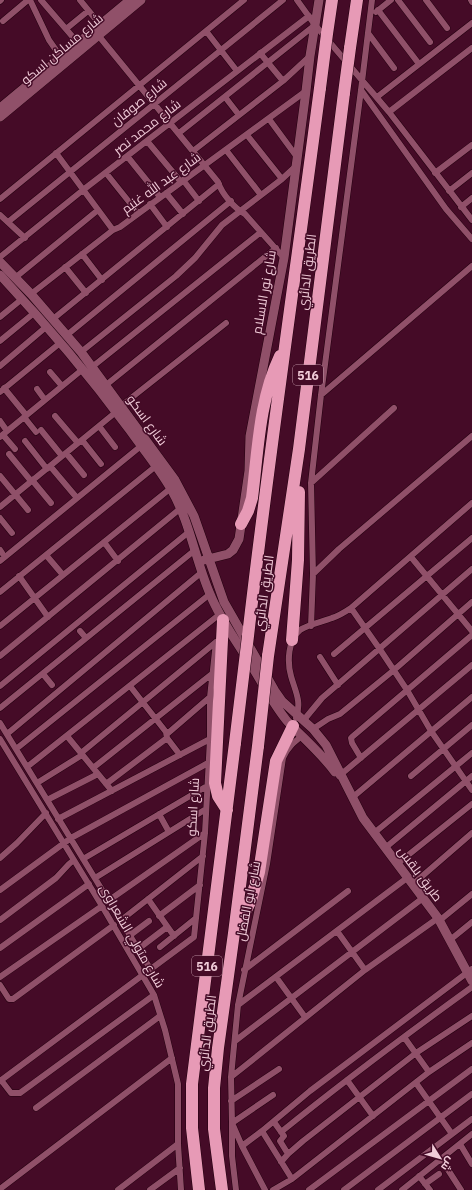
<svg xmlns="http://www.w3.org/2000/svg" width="472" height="1190" font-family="'IBM Plex Sans',Cairo,sans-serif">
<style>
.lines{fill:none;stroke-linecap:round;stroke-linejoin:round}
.street-casing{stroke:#240010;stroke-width:7}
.secondary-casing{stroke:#240010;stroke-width:10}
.highway-casing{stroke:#240010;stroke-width:13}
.street{stroke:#905069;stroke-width:6}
.secondary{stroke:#905069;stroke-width:9}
.highway{stroke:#e79ab6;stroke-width:12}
.highway-bridge-casing{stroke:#240010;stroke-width:13;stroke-linecap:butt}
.highway-bridge{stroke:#e79ab6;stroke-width:12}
.labels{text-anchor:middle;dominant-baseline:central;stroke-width:3;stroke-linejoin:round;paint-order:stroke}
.shield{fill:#450b27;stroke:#bd91a3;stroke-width:1}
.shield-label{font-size:12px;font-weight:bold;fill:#f0cbd8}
.street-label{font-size:13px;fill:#f0cbd8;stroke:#450b27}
</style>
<rect width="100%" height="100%" fill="#450b27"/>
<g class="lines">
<g class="street-casing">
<path id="street" d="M30,0L49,40L63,60
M41,0L78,43
M80,0L102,27
M297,0L315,25L389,112L472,220
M398,0L430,42
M426,0L447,28
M471,0L472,2
M0,1L1,0
M378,10L419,64
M376,12L391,0
M3,21L28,0
M66,29L88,11
M206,31L237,71
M368,33L394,68
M98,35L218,182C222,194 234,208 245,214L284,258
M260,53L283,81
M361,90L446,209L472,239
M225,97L239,115
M377,97L472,23
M389,112L472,48
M269,119L297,157
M179,133L315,25
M247,135L282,179
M147,141L181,182
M226,150L261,195
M193,151L283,81L310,56
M56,153L113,230
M127,156L160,197
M106,173L138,213
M435,173L472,145
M183,180L199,201
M449,191L472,173
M166,193L183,214
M0,199L244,0
M150,204L167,227
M461,207L472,198
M0,215L25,238
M8,222L283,0
M82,254L102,280
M0,257L83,190L309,16
M65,267L86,293
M16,277L98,210
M31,294L113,230L120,227L306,91
M0,317L22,299
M53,319L219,184
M67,335L231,201
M0,341L34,313
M81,352L176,276L195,258L222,225L282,179L296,166
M0,366L46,327
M92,367L261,232
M50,372L62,386
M106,385L276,248
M4,388L26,415
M37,389L45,400
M0,392L60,343
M321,395L472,266
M121,406L226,323
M55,416L78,443
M24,417L36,432
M0,421L7,431
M99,426L115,447
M41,430L62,456
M3,435L15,449
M0,437L83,369
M82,440L101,464
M25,441L47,469
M66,453L84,475
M9,454L31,481
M50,466L77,498
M0,476L28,510
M32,480L51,503
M311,483L394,408
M0,507L116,412
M0,518L12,533
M104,542L118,561
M0,550L2,553
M46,555L63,575
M411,557L472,631
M0,561L141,446
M313,574L339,549L472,436
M19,576L48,617
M0,592L156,466
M351,608L379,648L407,690L431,731L472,790
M0,626L171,488
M311,626L313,574L311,483L321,395L361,90L372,0
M80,631L86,638
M334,654L472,538
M0,656L181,508
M320,657L338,685
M43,674L52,685
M0,686L190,531
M130,686L166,732L167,738L180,755
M0,708L195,550
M296,718C302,701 295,691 291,676C287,662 288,639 300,630C309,624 322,622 332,618C339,616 345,612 351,608L472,503
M303,721L322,698L472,569
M0,723L151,970
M313,729L328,719L340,714L394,670L472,602
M7,734L202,572
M167,734L210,697
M67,736L112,791
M0,739L102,906L154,995L165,1030L178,1084V1144L181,1190
M16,749L210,594
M81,753L216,642
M361,758L352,743L351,738L352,737L472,635
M27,767L220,614
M93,768L213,673
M339,776L472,665
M411,776L472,725
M37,783L82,755
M106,784L167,738
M353,797L472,697
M47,800L98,774
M159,814L169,832
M58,819L210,739
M374,833L472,753
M385,848L472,776
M0,858L17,843L46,813
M83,859L207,786
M397,864L472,804
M95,878L206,809
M412,885L472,833
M0,890L71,838L208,763
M148,899L174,936
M108,901L205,833
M159,916L200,885
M0,920L56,878L69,864L74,860
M120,921L203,856
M439,921L472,894
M337,931L365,970
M129,936L149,921
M450,940L472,922
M160,947L196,918
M0,948L89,884
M138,949L167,927
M244,970L348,891
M0,977L102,906
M276,977L305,1017
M0,985L9,999H13L114,925
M238,1005L407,878
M404,1037L429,1072
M235,1041L423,898
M231,1077L365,970L438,918
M1,1080L11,1093H20L154,995
M347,1080L373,1116
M0,1081L194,937L205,833L210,739V697L216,642
M416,1083L452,1134
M231,1101L279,1069
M36,1108L160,1016
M274,1122L284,1136L280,1141L288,1154
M262,1131L292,1179
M281,1132C343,1082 407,1034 472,987
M460,1144L472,1164
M242,1146L262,1131L310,1091L472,969
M441,1159L461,1190
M281,1162L288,1154L303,1141L416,1053L472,1016
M419,1176L430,1190
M425,1184L439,1174
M0,1189L172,1058
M118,1190L178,1144
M150,1190L180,1168
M236,1190L232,1156V1123L273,1095
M265,1190L242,1146L232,1123L231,1077L238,1005L267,864L283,758C287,748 293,743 302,736
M273,1190L292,1179L429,1072L472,1043
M309,1190L472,1069
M344,1190L472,1094
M378,1190L472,1119
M402,1190L472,1134"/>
</g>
<g class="secondary-casing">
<path id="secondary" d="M0,108L130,0
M0,117L141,0
M0,262L31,294L81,352L175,480L194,516L224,602L275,691L282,701L313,729L326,745L363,818L438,918L472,981
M0,275C46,324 89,375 129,429C143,449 159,468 171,489C190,522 195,559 210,594C220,619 237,642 251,665C263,684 273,704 287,721C303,738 321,753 335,772
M204,560L228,554L233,550L239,539L249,471L250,436L284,258L306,91L310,56L319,0"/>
</g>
<g class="highway-casing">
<path id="highway" d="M327,34L332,0
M350,48L357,0
M241,524L248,511L252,498C258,451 259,400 280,356
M223,620L215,783L218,796L227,810
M248,636C269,453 296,271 320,88
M292,640L298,560L299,492
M268,656L299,449L344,93
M238,927L251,900L259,872L276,761L293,726
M199,1190L192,1128V1084L235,743
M222,1190L214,1129V1088L218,1048L234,933L258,746"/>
</g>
<use href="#street" class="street"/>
<use href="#secondary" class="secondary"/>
<use href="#highway" class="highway"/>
<g class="highway-bridge-casing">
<path id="highway-bridge" d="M320,88L327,34
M344,93L350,48
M235,743L248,636
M258,746L268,656"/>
</g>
<use href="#highway-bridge" class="highway-bridge"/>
</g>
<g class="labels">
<g class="shield">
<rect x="293" y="365" width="30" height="20" rx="3"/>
<rect x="192" y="956" width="30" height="20" rx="3"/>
</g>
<g class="shield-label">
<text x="308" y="375">516</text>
<text x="207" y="966">516</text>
</g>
<g class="street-label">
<text transform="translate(62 49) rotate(-40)">شارع مساكن اسكو</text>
<text transform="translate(139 102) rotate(-39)">شارع صوفان</text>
<text transform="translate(147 127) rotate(-38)">شارع محمد نصر</text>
<text transform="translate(161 183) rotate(-36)">شارع عبد الله غنيم</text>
<text transform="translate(307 272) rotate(-83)">الطريق الدائري</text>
<text transform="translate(264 292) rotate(-80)">شارع نور الاسلام</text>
<text transform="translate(147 420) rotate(54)">شارع اسكو</text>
<text transform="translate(264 593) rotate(-82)">الطريق الدائري</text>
<text transform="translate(193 807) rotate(-87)">شارع اسكو</text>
<text transform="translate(420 874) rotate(53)">طريق بلقس</text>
<text transform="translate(248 901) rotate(-79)">شارع ابو الفضل</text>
<text transform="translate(132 936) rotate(60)">شارع متولي الشعراوى</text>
<text transform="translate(207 1033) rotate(-83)">الطريق الدائري</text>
</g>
</g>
<g transform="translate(440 1158) rotate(127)" stroke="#450b27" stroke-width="3" paint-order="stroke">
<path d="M0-3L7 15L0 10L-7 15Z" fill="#f0cbd8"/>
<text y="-6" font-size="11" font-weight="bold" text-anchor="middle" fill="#f0cbd8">ش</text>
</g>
</svg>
